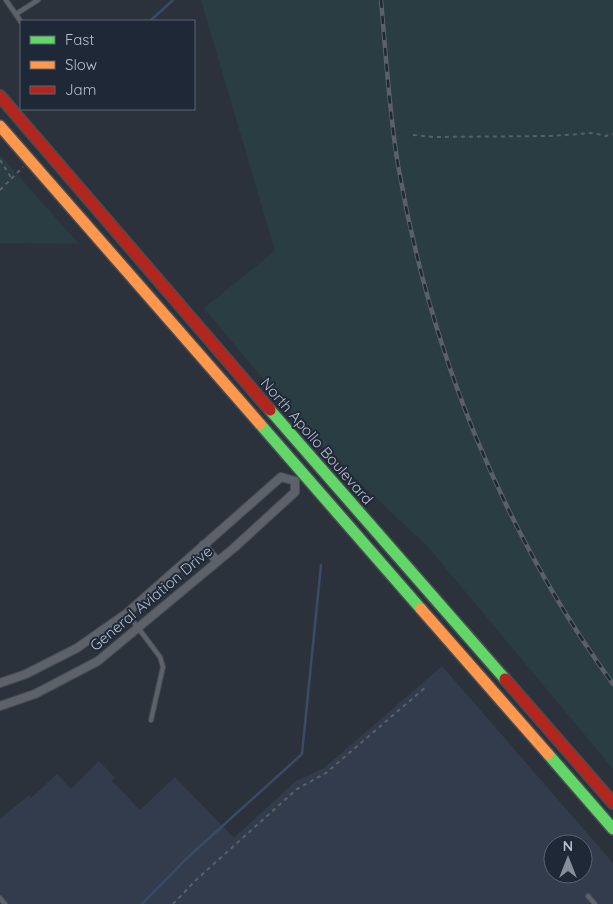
<svg xmlns="http://www.w3.org/2000/svg" width="613" height="904" font-family="Quicksand,sans-serif">
<style>
.airport{fill:#333c4c;fill-rule:evenodd}
.green{fill:#293d42}
.lines{fill:none;stroke-linecap:round;stroke-linejoin:round}
.stream{stroke:#3a4b67;stroke-width:2.5}
.lane-casing{stroke:#484d54;stroke-width:6}
.street-casing{stroke:#484d54;stroke-width:10}
.fast-casing{stroke:#484d54;stroke-width:14}
.slow-casing{stroke:#484d54;stroke-width:14}
.jam-casing{stroke:#484d54;stroke-width:14}
.path{stroke:#5a6066;stroke-width:2;stroke-dasharray:4 4;stroke-linecap:butt}
.lane{stroke:#5d6169;stroke-width:4}
.street{stroke:#5d6169;stroke-width:8}
.fast{stroke:#63d668;stroke-width:11}
.slow{stroke:#ff974d;stroke-width:11}
.jam{stroke:#b3261e;stroke-width:11}
.rail-casing{stroke:#5b6068;stroke-width:4.5}
.rail{stroke:#1f2837;stroke-width:2.5;stroke-dasharray:8;stroke-linecap:butt}
.labels{text-anchor:middle;dominant-baseline:central;stroke-width:4;stroke-linejoin:round;paint-order:stroke}
.street-label{font-size:15px;fill:#b7bfcc;stroke:#1f2837}
</style>
<rect width="100%" height="100%" fill="#2c323c"/>
<path class="airport" d="M442,666L613,863V904H0V819L29,795L31,798L57,774L71,789L99,761L115,778L112,781L140,810L175,777L234,838L296,781L324,768ZM553,844H583V874H553Z"/>
<path class="green" d="M201,0H613V769L428,547L312,438L204,308L275,251Z
M0,155L79,244L0,243Z"/>
<g class="lines">
<path class="stream" d="M150,21L173,0
M142,904L186,859L302,754L321,565"/>
<g class="lane-casing">
<path id="lane" d="M6,0L21,22
M16,14L38,0
M127,613L160,657L163,667L151,720
M588,896L595,904
M0,898L5,904"/>
</g>
<g class="street-casing">
<path id="street" d="M203,545L217,561
M0,683L26,674L77,648L127,613L281,477L295,481
M0,706L35,694L98,661L235,547L295,492V481"/>
</g>
<g class="fast-casing">
<path id="fast" d="M270,410L505,679
M260,424L421,609
M548,754L613,829"/>
</g>
<g class="slow-casing">
<path id="slow" d="M0,126L260,424
M421,609L548,754"/>
</g>
<g class="jam-casing">
<path id="jam" d="M0,96L270,410
M505,679L613,803"/>
</g>
<path class="path" d="M413,135L434,137L550,136L593,133L606,136L613,134
M0,160L12,179
M0,190L23,167
M173,904L196,880L297,789L326,773L427,686"/>
<use href="#lane" class="lane"/>
<use href="#street" class="street"/>
<use href="#fast" class="fast"/>
<use href="#slow" class="slow"/>
<use href="#jam" class="jam"/>
<g class="rail-casing">
<path id="rail" d="M381,0C386,55 389,111 398,165C430,351 502,531 613,684"/>
</g>
<use href="#rail" class="rail"/>
</g>
<g class="labels">
<g class="street-label">
<text transform="translate(317 441) rotate(49)">North Apollo Boulevard</text>
<text transform="translate(151 598) rotate(-40)">General Aviation Drive</text>
</g>
</g>
<rect x="20" y="20" width="175" height="90" fill="#1f2837" stroke="#5c6473"/>
<rect x="30" y="36" width="25" height="8" fill="#63d668" stroke="#5c6473"/>
<text x="65" y="45" font-size="15" fill="#b7bfcc">Fast</text>
<rect x="30" y="61" width="25" height="8" fill="#ff974d" stroke="#5c6473"/>
<text x="65" y="70" font-size="15" fill="#b7bfcc">Slow</text>
<rect x="30" y="86" width="25" height="8" fill="#b3261e" stroke="#5c6473"/>
<text x="65" y="95" font-size="15" fill="#b7bfcc">Jam</text>
<g transform="translate(568 859)"><circle r="24" fill="#1f2837" stroke="#5c6473"/>
<path d="M0-4L9 19L0 12L-9 19Z" fill="#868e9a"/>
<text y="-8" font-size="14" font-weight="bold" text-anchor="middle" fill="#b7bfcc">N</text>
</g>
</svg>
